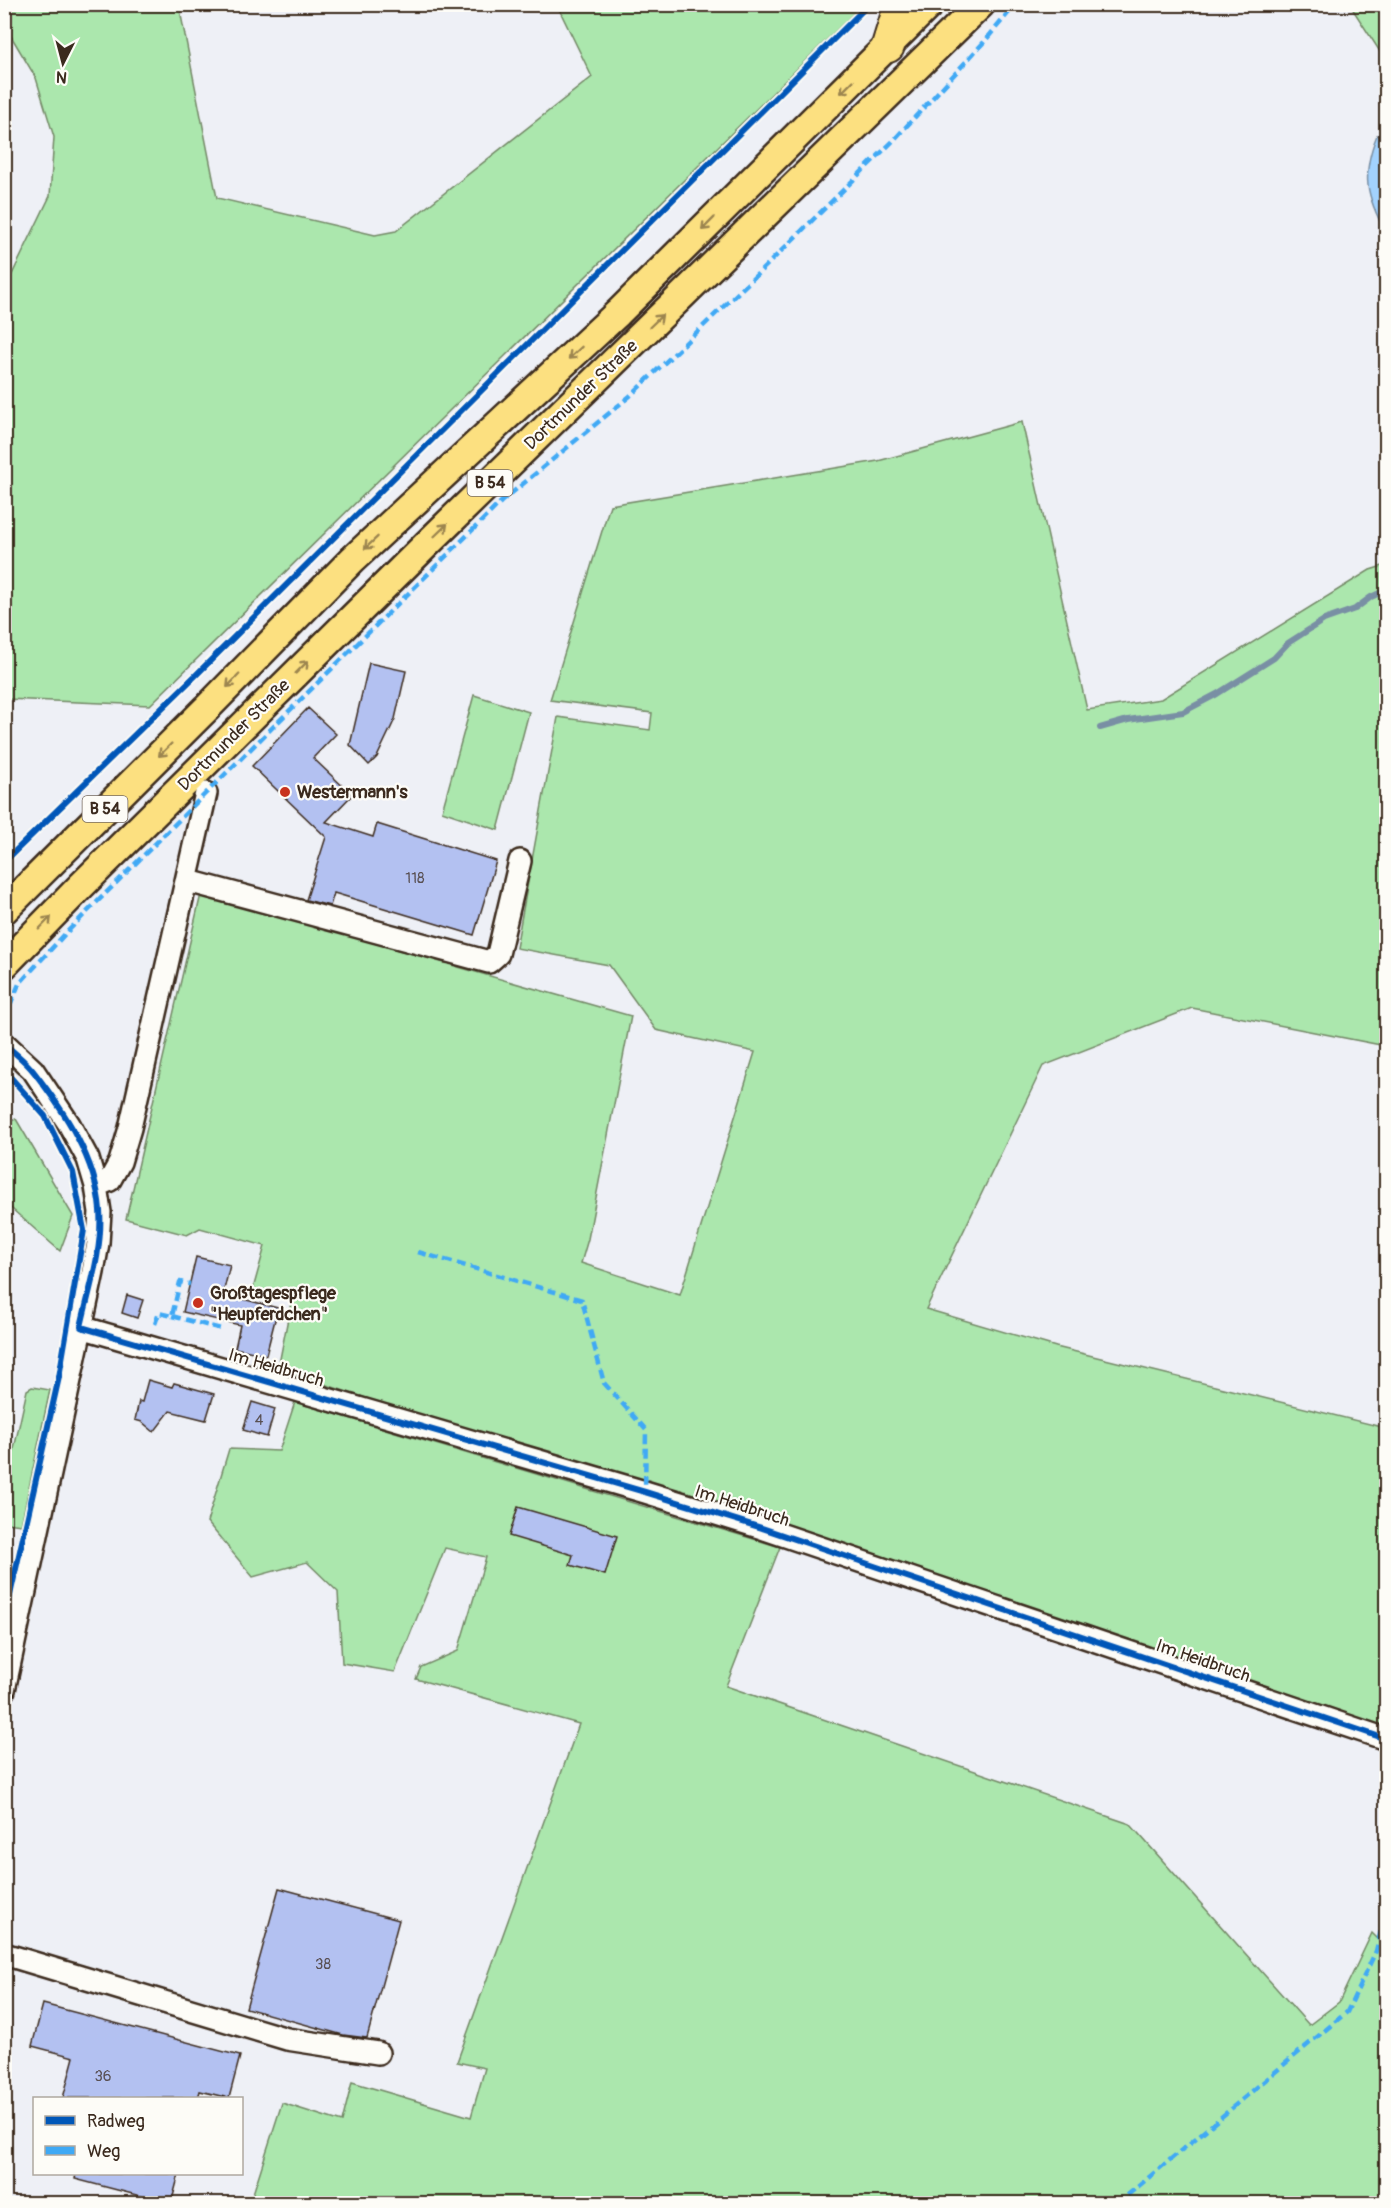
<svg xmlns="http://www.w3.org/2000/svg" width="1391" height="2208" font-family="Pangolin,sans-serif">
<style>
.green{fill:#abe7ad;stroke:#738866;stroke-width:1.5}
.water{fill:#a2d2fe;stroke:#798fa4;stroke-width:1.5}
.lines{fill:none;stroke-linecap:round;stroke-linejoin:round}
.stream{stroke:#798fa4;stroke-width:6}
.building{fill:#b3c1f1;stroke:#3b2a1e;stroke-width:1.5}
.minor-casing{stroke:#3b2a1e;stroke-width:26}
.major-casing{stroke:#3b2a1e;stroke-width:32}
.highway-casing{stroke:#3b2a1e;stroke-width:36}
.minor{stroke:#fdfcf7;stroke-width:21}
.major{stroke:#fce080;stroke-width:27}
.highway{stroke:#fce080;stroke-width:32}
.quiet{stroke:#3fa9f5;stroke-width:4.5;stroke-dasharray:9 4.5;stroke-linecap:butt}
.cycleway-casing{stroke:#fdfcf7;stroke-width:10}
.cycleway{stroke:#0057b8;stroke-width:6}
.oneway{stroke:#9c854f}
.poi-dot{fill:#c8321e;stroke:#fdfcf7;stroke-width:2}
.labels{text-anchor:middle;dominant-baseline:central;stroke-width:4.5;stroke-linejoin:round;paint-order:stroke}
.number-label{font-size:15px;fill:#595053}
.shield{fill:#fdfcf7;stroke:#75695f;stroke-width:1.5}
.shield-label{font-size:16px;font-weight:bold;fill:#3b2a1e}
.street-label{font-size:18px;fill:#3b2a1e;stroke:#fdfcf7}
.poi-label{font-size:18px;font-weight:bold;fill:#3b2a1e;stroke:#fdfcf7;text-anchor:start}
</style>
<rect width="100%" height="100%" fill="#eef0f6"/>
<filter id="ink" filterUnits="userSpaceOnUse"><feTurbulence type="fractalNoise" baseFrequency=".0167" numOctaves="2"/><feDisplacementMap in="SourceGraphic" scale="12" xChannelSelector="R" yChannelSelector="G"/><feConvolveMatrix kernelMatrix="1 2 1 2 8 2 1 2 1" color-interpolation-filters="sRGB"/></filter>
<g filter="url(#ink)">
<path class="green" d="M5,4L179,5L217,198L375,235L396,231L592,77L557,5H862L150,705L5,699V289L50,196L54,137L36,78L5,26Z
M1350,5H1386V61Z
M1022,422L1087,710L1161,699L1370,570L1386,565V1046L1192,1008L1043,1066L926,1309L1056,1347L1386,1428V1734L278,1369L292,1298L253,1289L265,1246L200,1228L187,1235L126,1219L201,894L631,1016L588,1239L581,1263L680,1295L755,1052L656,1030L609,965L516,948L558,717L650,730L652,713L550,700L610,505L878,461Z
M474,695L529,712L498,830L442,811Z
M16,1119L73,1216L60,1251L5,1203V1123Z
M32,1387L50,1390L21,1525L7,1523L5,1490L27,1390Z
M295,1402L780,1547L726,1686L1130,1824L1309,2025L1339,2002L1372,1933L1386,1947V2203H250L282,2103L342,2122L352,2082L471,2117L485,2068L457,2062L579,1724L416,1679L421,1667L458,1651L486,1557L445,1548L395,1672L342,1663L338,1592L307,1562L253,1577L207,1522L229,1449L279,1451Z"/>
<path class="water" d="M1377,135L1386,138V233C1366,196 1361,175 1377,135Z"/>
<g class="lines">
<path class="stream" d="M1100,728L1128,720L1183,712L1217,694L1274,658L1288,643L1324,620L1355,609L1371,597L1386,590"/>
</g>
<path class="building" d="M369,663L406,671L395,719L377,757L369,765L350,745Z
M308,708L336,734L313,758L352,795L326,822L373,837L377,824L496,861L474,935L334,893L330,906L306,900L326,837L252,766Z
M196,1257L230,1265L223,1294L278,1308L266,1355L235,1348L240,1325L183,1312Z
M127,1295L143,1300L137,1318L122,1313Z
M148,1380L172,1387L174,1383L214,1394L206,1420L170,1411L154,1432L142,1422L135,1420L139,1401L142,1402Z
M252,1402L275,1409L267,1437L243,1430Z
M518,1507L617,1536L605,1575L570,1565L573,1555L509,1536Z
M279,1888L399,1920L367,2038L343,2035L246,2008Z
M43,2004L240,2056L229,2098L200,2091L198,2098H63L74,2057L32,2046Z
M76,2174H179L171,2204L75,2179Z"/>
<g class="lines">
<g class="minor-casing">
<path id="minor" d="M188,881L489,962L498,954L520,861
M4,1043L33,1070L69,1124L88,1159L96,1186L100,1212L98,1243L93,1272L4,1690
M96,1186L110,1180L120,1162L130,1128L206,793
M81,1327L645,1492L762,1528L1386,1739
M4,1954L287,2039L378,2053"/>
</g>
<g class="major-casing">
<path id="major" d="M4,910L207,708L352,560L618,313L930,4
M4,965L81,886L427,544L981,4"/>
</g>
<g class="highway-casing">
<path id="highway" d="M888,46L901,4"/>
</g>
<use href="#minor" class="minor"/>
<use href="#major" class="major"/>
<use href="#highway" class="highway"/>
<path class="quiet" d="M10,1005L19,984L65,934L206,793L502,501L630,396L770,262L892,142L984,42L1016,4
M418,1252L582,1300L604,1383L646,1430L645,1492
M172,1316L221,1329
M155,1324L159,1313L172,1316L180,1282L190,1284
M1117,2204L1347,2012L1376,1951L1386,1910"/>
<g class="cycleway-casing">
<path id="cycleway" d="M4,862L196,675L869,4
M4,1043C14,1053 26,1061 34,1072C64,1111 96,1159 100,1210C103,1249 89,1290 81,1327L645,1492L762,1528L1386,1739
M4,1070L45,1116L73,1172L84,1230L59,1377L4,1622"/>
</g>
<use href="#cycleway" class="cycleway"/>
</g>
<defs><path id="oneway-shaft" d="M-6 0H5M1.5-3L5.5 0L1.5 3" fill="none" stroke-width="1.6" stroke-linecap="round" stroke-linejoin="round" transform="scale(1.5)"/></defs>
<g class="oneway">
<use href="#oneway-shaft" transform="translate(847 87) rotate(135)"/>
<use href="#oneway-shaft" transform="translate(708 224) rotate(135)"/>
<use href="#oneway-shaft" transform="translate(656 321) rotate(-44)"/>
<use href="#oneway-shaft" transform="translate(575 353) rotate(137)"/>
<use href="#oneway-shaft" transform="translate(441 530) rotate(-44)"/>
<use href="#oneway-shaft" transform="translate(371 543) rotate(137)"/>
<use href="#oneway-shaft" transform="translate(302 667) rotate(-45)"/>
<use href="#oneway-shaft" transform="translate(233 681) rotate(134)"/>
<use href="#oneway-shaft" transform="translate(165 750) rotate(135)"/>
<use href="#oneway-shaft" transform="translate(45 923) rotate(-46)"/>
</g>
</g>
<g class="poi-dot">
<circle cx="285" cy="792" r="6"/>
<circle cx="198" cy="1303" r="6"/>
</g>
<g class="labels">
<g class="number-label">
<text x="415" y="878">118</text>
<text x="259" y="1420">4</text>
<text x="323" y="1964">38</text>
<text x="103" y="2076">36</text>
</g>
<g class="shield">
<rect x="467.5" y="470" width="45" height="26" rx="4.5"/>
<rect x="82.5" y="796" width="45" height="26" rx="4.5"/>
</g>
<g class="shield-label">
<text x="490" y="483">B 54</text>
<text x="105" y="809">B 54</text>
</g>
<g class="street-label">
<text transform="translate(581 395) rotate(-44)">Dortmunder Straße</text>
<text transform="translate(234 735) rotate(-45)">Dortmunder Straße</text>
<text transform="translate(276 1368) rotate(16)">Im Heidbruch</text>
<text transform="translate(742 1506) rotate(18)">Im Heidbruch</text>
<text transform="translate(1203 1661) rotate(19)">Im Heidbruch</text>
</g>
<g class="poi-label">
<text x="297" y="792">Westermann's</text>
<text x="210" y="1293">Großtagespflege<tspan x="210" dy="21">"Heupferdchen"</tspan></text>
</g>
</g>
<rect width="1391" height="2208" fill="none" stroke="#fdfcf7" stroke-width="24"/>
<rect x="12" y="12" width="1367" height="2184" fill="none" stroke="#3b2a1e" stroke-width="2" filter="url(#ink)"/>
<rect x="33" y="2097" width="210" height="78" fill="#fdfcf7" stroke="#afa8a0" stroke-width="1.5"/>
<rect x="45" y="2116" width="30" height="9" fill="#0057b8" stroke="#afa8a0" stroke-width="1.5"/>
<text x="87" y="2127" font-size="18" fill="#3b2a1e">Radweg</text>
<rect x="45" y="2146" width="30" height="9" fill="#3fa9f5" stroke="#afa8a0" stroke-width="1.5"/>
<text x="87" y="2157" font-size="18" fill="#3b2a1e">Weg</text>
<g transform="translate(63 63) rotate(186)" stroke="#fdfcf7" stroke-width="4.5" paint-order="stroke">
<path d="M0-4.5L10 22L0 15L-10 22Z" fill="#3b2a1e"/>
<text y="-9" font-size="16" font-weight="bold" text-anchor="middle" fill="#3b2a1e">N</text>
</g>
</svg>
